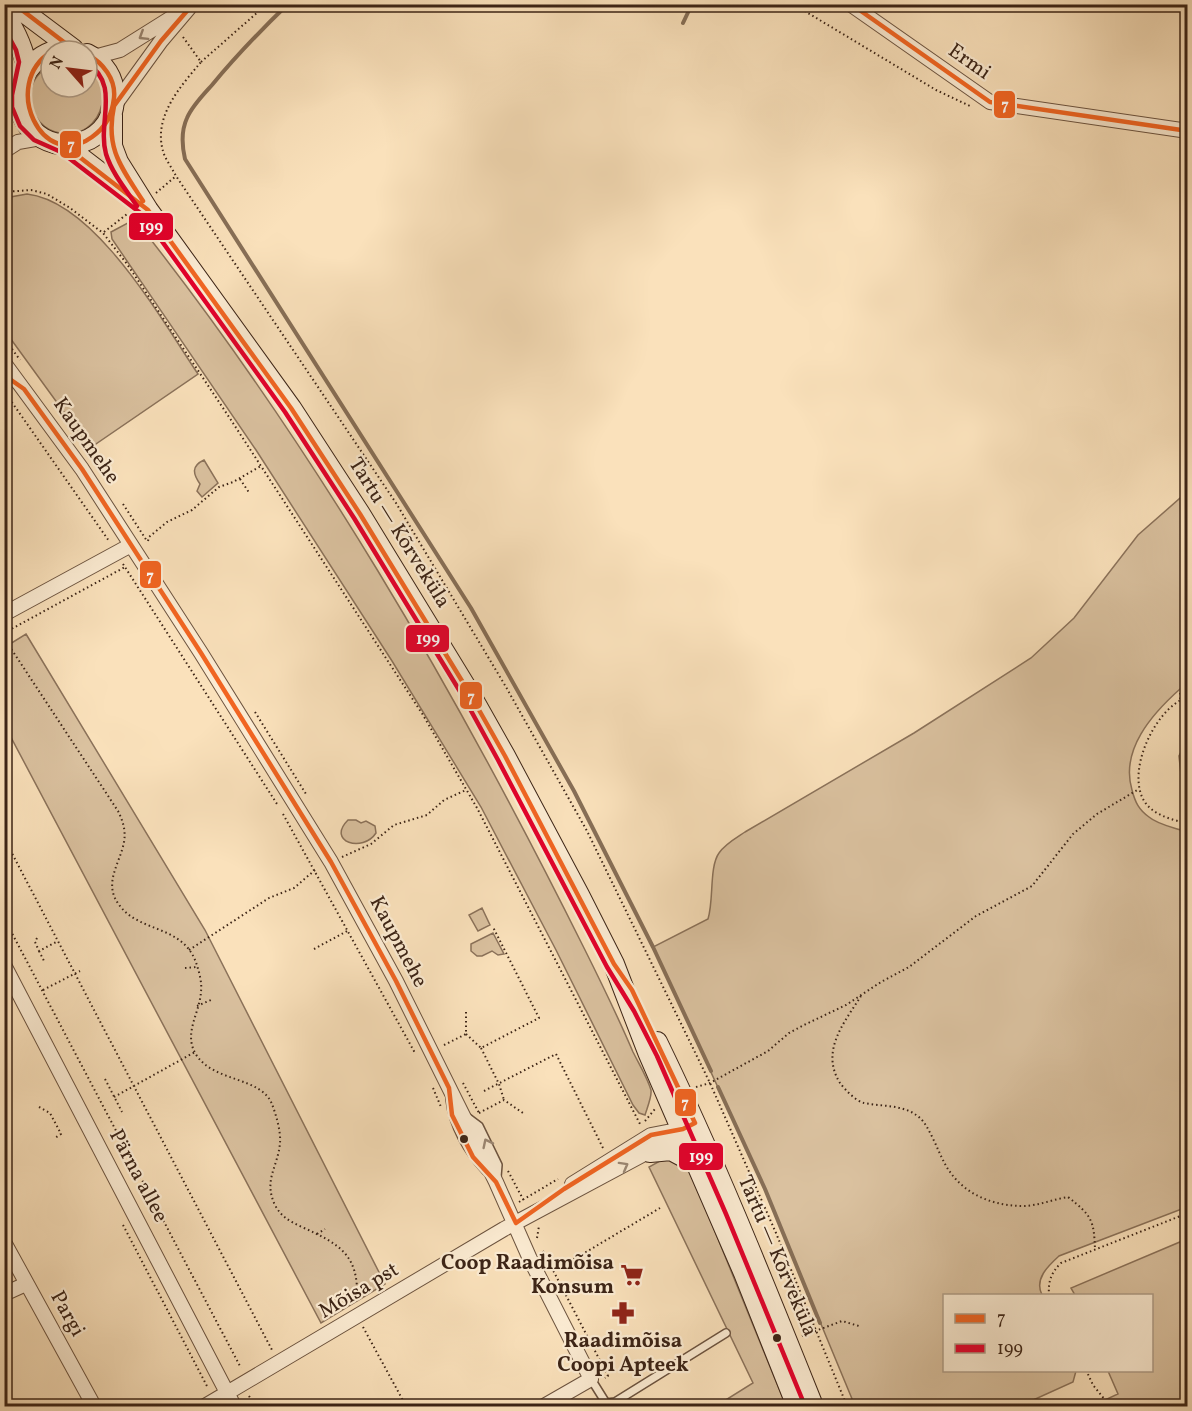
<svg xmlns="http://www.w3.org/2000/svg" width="1192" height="1411" font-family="Vollkorn,serif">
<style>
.green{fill:#dac19f;stroke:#8b725a;stroke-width:1.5}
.water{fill:#b9a183;stroke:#876f57;stroke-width:1.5}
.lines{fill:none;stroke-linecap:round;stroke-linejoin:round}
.stream{stroke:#876f57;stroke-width:4}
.service-casing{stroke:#6c533f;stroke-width:10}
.minor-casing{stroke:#6c533f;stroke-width:16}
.secondary-casing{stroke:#3c2416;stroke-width:22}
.path{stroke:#3c2416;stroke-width:2;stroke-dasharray:1.5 3;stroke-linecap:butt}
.service{stroke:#fcecd3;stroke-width:7}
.minor{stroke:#fcecd3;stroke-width:14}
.secondary{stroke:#fcecd3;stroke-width:20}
.bus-1-casing{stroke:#fcecd3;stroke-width:9}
.bus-2-casing{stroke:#fcecd3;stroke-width:9}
.bus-1{stroke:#f26522;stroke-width:4.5}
.bus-2{stroke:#e4002b;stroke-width:4.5}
.oneway{stroke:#9c8874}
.bus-dot{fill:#3c2416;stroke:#fcecd3;stroke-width:2}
.labels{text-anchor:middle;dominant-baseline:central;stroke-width:4.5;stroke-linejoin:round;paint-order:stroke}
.street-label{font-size:21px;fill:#3c2416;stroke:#fcecd3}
.poi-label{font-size:21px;font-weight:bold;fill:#3c2416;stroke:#fcecd3;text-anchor:end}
.line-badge{stroke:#fcecd3;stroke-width:2}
.badge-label{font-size:16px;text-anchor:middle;font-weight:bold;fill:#fff}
</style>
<rect width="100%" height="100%" fill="#fae1bb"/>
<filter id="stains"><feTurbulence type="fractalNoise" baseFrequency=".00333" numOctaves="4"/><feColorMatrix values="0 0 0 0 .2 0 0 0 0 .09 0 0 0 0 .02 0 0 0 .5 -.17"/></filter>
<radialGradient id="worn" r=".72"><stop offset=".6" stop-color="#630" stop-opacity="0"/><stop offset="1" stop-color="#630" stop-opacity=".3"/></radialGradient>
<path class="green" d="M51,65V87H87V67C98,76 105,89 102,104C93,149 28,141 31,94C31,81 40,71 51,65Z
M27,194C96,202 162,321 198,374L90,448L5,331V198Z
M133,217C312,442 456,691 584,948C601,982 618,1017 633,1052C639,1064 647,1077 651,1090C652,1097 647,1108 645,1115L639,1113L633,1105L556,950L481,807L392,661L256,450L112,239L111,232L128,223Z
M204,460L218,483L202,497L197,491L200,484C193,474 191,466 204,460Z
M1187,492V689H1180C1152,714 1120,750 1132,790C1135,802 1139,810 1149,817C1158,825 1176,828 1187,832V1207L1059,1256C1048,1266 1034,1279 1042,1295L944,1296V1370L1076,1371L1073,1382L1020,1406H855L765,1189L653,947L708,919C714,900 709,867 719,853C725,844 736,838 745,832L914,733L1031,658L1074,618L1138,535Z
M26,634L205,930L385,1284L321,1323L5,726V647Z
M348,820H356L361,823L366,821L375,826L376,833C363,853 326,842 348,820Z
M482,908L490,925L478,931L469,915Z
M493,933L504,954L498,955L492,951L482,956H477L471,951V944Z
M667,1157L690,1170L786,1406H716L753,1383L649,1167Z
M1187,1239V1406H1092L1118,1394L1108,1371L1152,1370V1296L1075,1295L1071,1288Z"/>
<path class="water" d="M1187,740V790L1182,784L1179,756Z"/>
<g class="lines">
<path class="stream" d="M288,4C261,30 236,56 212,85C203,95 192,106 187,118C181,131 182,146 185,159L471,608L574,791L653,947L711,1071
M683,23L692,4
M718,1087L765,1189L820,1323"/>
<g class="service-casing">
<path id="service" d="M450,1099C453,1126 468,1152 486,1171
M467,1117L479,1126L498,1165L497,1177
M591,1379L606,1403L615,1402L726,1333"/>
</g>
<g class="minor-casing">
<path id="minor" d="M850,4L990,102L1188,131
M94,57L120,50L179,13
M114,106L161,41L189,8
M4,115L19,96
M4,151L18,142L41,138
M4,363L82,469L201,653L331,862L396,981L496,1182L530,1259L591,1379L544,1406
M4,614L131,545
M4,965L234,1406
M572,1184L651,1135L682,1129
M4,1242L94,1406
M4,1294L26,1284
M205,1406L504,1229L674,1138L683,1129"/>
</g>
<g class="secondary-casing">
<path id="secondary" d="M13,4L73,49
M4,14C16,32 24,49 27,70
M51,52C38,57 28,67 22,80C18,90 18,102 21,112C39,162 113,152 114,98C115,79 104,62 87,54
M112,115V146L118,162L148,210L291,408L360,514L470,694L505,756L579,895L614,964L648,1052L744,1273L797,1406
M64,145L137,201
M657,1042C715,1161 764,1284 813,1406
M650,1152L671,1150L697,1164"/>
</g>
<path class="path" d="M793,4L936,90L970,106
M183,37L201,62C181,86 153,116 163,151C165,159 172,168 176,176L396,503L506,687L587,831L710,1083L776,1233L847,1406
M201,62L267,4
M4,192L31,190L47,194L70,208L103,233L127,264L231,420L423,715L477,808L641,1126
M156,193L176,176
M104,232L127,214
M4,338L20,360
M4,391L109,541
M240,479L250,494
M123,504L147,541
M148,541L149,537L167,522L192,510L219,487L233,482L261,466
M123,564L277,804
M4,633L125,567
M4,638L118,811C123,821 126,831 124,842C120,864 102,884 120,906C141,934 187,924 198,969C200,975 202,985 201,991C200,1014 182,1034 197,1056C215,1082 261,1077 272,1104C276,1115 281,1131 280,1143C278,1167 263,1180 275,1205C281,1217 291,1222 302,1227C339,1244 359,1254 357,1299
M1188,697C1154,707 1121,780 1149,807C1159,817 1175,820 1188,824
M1180,699V693L1188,678
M255,712L306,794
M283,814L415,1053
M4,833L9,831
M4,838L272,1350
M342,857L371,844L394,825L427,815L444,800L466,790
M4,918L241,1368
M37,938L35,942L39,951L58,941
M314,949L349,930
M189,950L269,898L294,888L315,870
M39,951L44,961L46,962
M185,968L197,967
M43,990L80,971
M861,996C844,1023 820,1051 840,1083C845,1090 856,1101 864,1103C884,1107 904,1104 920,1118C929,1126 938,1151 944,1162C959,1192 990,1206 1023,1206C1038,1206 1054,1199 1068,1197C1092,1216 1094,1220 1095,1250
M197,1006L211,1000
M4,1010L10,1007
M466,1034L481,1048L539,1018L493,927
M444,1045L466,1034V1012
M481,1048L499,1084L504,1100
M105,1079L122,1112
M463,1083L479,1113
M696,1087L710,1083L768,1051L789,1033L804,1025L846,1005L881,982L909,967L976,916L1032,886L1073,834L1097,814L1139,789
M433,1088L441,1107
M484,1091L556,1054L604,1150
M114,1097L195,1052
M39,1107L50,1113L61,1134L55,1138
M479,1113L504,1100L523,1113
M645,1121L655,1109
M508,1171L524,1201
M519,1202L558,1179
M123,1225L208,1388
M317,1234L325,1229
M537,1238L539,1226
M543,1251L608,1376L605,1378
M553,1268L576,1258L660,1208
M1049,1296C1048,1281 1051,1273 1061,1263L1188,1213
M363,1327L406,1406
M802,1336L842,1321L859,1326
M1086,1370L1093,1385L1110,1406
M249,1396L255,1406"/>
<use href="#service" class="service"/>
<use href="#minor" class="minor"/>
<use href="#secondary" class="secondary"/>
<g class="bus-1-casing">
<path id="bus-1" d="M14,4L73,49
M851,4L990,102L1188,131
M51,52C0,84 42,173 92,137C106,127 112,115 114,98C116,79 103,63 87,54
M64,145L148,210L291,408L360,514L470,694L505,756L614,964L632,990L695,1123L683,1129L651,1135L564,1189L516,1223
M143,201C121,167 105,148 114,106L161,41L193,4
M4,375L24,389L82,469L201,653L331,862L396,981L449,1088L452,1115L473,1157L496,1182L516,1223"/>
</g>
<g class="bus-2-casing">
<path id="bus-2" d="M4,28L16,50L19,62L12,95V107L20,126L34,140L61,152L143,215L285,412L354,518L464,698L498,760L607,967L634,1011L657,1056L726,1214L805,1406
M87,63C121,85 97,122 106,154C112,173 126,190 137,206"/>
</g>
<use href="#bus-1" class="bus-1"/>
<use href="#bus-2" class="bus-2"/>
</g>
<defs><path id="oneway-chevron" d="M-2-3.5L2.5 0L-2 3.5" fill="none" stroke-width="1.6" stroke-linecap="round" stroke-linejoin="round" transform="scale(1.5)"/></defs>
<g class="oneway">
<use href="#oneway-chevron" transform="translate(143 36) rotate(148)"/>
<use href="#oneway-chevron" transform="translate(487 1143) rotate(-116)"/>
<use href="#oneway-chevron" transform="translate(624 1166) rotate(-29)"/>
</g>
<defs>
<g id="supermarket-bare" transform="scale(1.8)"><path d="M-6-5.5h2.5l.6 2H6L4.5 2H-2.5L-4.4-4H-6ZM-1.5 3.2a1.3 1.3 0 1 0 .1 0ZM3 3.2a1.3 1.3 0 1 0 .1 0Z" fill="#8f2418" stroke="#fcecd3" stroke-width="2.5" paint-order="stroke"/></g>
<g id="pharmacy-bare" transform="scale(1.8)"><path d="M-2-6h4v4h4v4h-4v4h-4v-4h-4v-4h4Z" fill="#8f2418" stroke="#fcecd3" stroke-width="2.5" paint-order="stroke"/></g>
</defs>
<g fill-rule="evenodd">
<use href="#supermarket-bare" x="632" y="1275"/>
<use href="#pharmacy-bare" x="623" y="1313"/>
</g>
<g class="bus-dot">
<circle cx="464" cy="1139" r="5"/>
<circle cx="777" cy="1338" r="5"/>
</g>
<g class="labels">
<g class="street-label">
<text transform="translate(969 62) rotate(35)">Ermi</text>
<text transform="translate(86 441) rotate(55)">Kaupmehe</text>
<text transform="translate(399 533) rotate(58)">Tartu — Kõrveküla</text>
<text transform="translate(398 942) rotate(62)">Kaupmehe</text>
<text transform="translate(138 1176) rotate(62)">Pärna allee</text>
<text transform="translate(777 1256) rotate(67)">Tartu — Kõrveküla</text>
<text transform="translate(359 1291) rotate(-31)">Mõisa pst</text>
<text transform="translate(67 1314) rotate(61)">Pargi</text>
</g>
<g class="poi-label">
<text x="614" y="1263">Coop Raadimõisa<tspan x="614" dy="24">Konsum</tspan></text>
<text x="623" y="1341" text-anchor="middle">Raadimõisa<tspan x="623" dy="24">Coopi Apteek</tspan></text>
</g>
</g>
<g class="line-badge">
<rect x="993" y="90" width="23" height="29" rx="6" fill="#f26522"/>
<rect x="59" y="130" width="23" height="29" rx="6" fill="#f26522"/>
<rect x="128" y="212" width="46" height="29" rx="6" fill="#e4002b"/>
<rect x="139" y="560" width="23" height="29" rx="6" fill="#f26522"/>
<rect x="405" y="624" width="45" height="29" rx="6" fill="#e4002b"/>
<rect x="459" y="681" width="24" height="29" rx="6" fill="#f26522"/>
<rect x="674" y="1088" width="23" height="29" rx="6" fill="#f26522"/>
<rect x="678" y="1142" width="46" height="29" rx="6" fill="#e4002b"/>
</g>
<g class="badge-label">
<text x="1005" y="110">7</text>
<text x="71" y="150">7</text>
<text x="151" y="232">199</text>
<text x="150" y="581">7</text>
<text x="428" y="644">199</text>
<text x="471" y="702">7</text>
<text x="685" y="1108">7</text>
<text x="701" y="1162">199</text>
</g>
<rect width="1192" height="1411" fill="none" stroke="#fae1bb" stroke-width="24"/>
<rect x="6" y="6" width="1180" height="1399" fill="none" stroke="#3c2416" stroke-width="3"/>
<rect x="12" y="12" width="1168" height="1387" fill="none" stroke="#3c2416" stroke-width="1.5"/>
<rect x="943" y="1294" width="210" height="78" fill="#fcecd3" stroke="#af9c87" stroke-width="1.5"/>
<rect x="955" y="1314" width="30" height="9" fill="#f26522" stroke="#af9c87" stroke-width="1.5"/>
<text x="997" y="1324" font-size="18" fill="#3c2416">7</text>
<rect x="955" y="1344" width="30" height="9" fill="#e4002b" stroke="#af9c87" stroke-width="1.5"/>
<text x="997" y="1354" font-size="18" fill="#3c2416">199</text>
<g transform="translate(69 69) rotate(298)"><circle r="28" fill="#fcecd3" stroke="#af9c87" stroke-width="1.5"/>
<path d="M0-4.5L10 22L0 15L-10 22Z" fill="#8f2418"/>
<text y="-9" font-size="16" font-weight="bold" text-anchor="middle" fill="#3c2416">N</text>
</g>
<rect width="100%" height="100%" filter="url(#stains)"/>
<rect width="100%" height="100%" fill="url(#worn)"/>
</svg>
